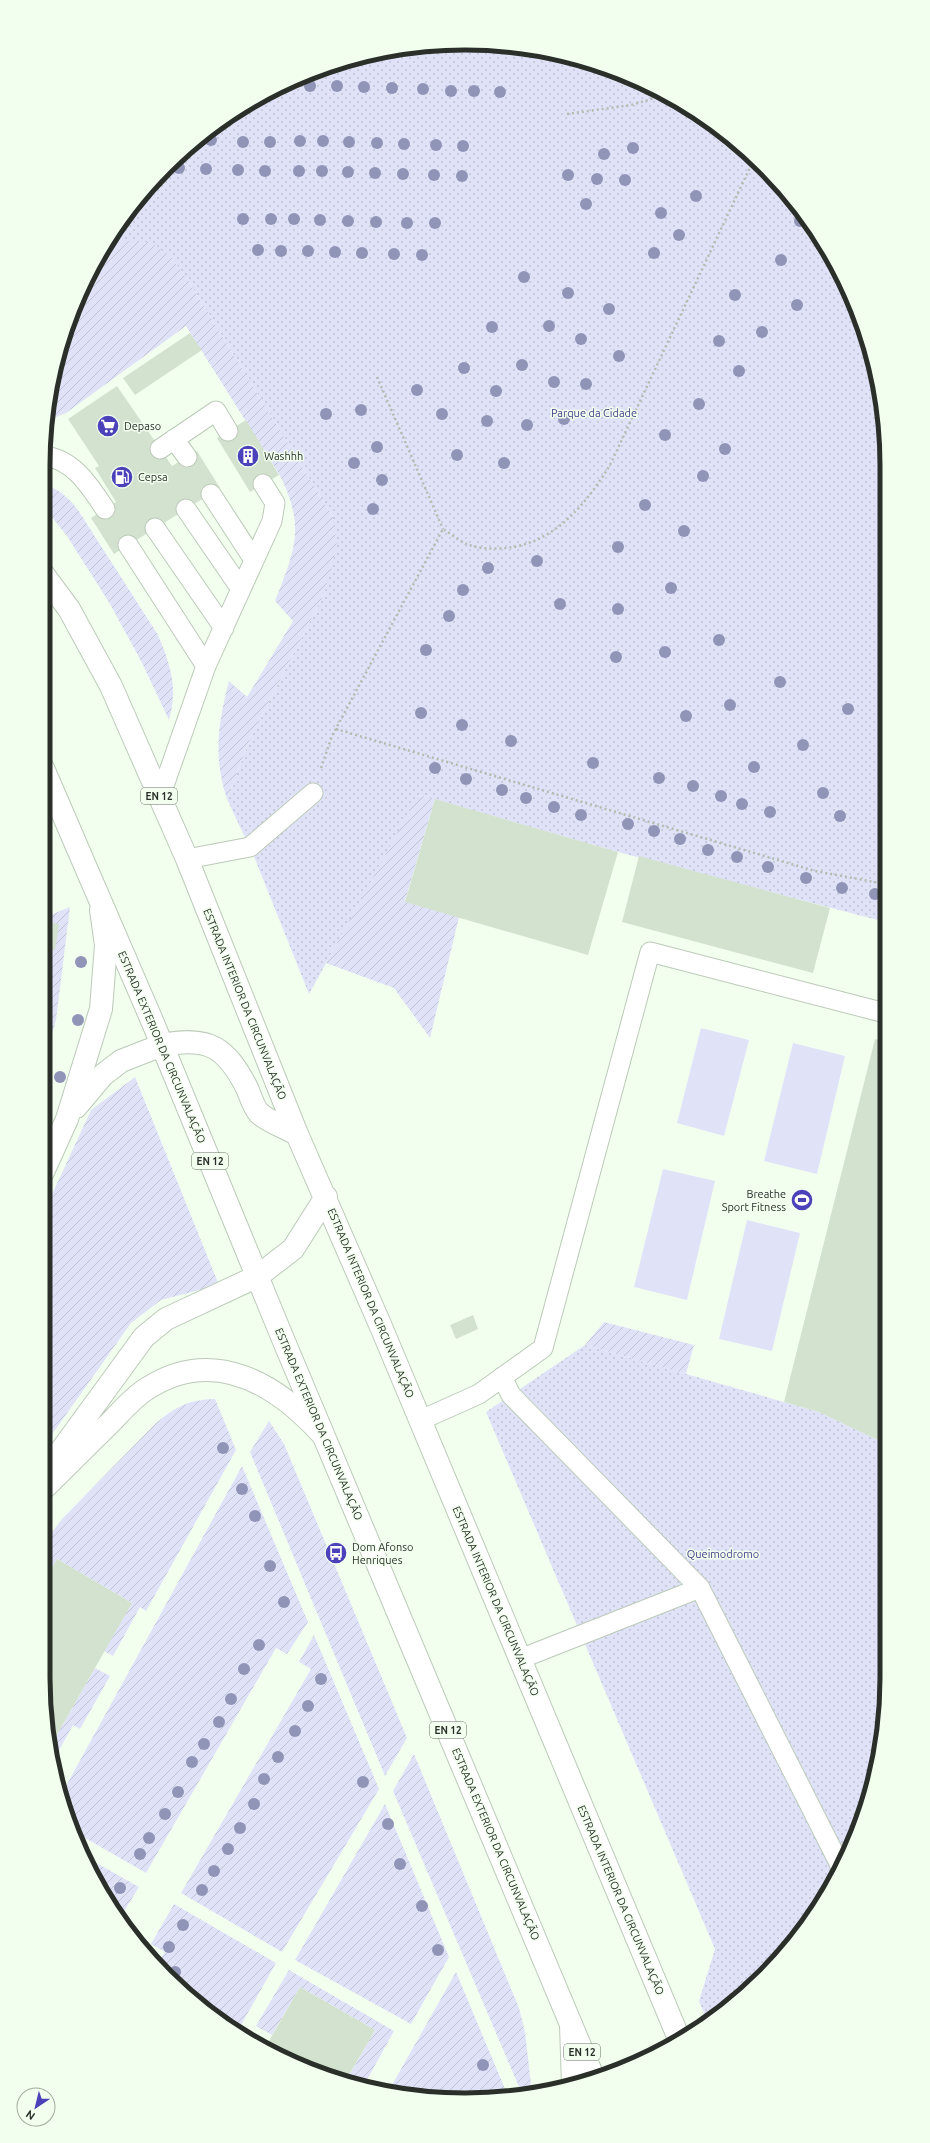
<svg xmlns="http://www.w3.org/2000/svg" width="930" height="2143" font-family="Ubuntu,sans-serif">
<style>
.grass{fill:url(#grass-dots)}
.garden{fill:url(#garden-furrows)}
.pitch{fill:#e0e3f8}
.building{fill:#d3e2cf}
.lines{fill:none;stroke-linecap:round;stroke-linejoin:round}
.service-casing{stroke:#bbcab8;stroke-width:21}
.minor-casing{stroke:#bbcab8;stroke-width:24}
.secondary-casing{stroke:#bbcab8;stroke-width:24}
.primary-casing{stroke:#bbcab8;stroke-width:24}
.path{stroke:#b1bcaf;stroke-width:2.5;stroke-dasharray:2 3;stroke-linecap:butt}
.service{stroke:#fff;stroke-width:19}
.minor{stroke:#fff;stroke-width:22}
.secondary{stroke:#fff;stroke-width:22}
.primary{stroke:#fff;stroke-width:22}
.tree{fill:#9095b7}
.labels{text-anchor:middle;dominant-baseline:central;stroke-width:3;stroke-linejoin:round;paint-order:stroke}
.shield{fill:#f2ffef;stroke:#666e64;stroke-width:1}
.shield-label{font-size:10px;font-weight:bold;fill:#2a3029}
.park-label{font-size:11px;fill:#403f89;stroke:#f2ffef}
.poi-label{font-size:11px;fill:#2a3029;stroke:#f2ffef;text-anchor:start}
.street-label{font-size:11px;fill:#2a3029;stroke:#f2ffef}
.rim{fill:none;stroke:#2a3029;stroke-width:5}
</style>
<defs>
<pattern id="grass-dots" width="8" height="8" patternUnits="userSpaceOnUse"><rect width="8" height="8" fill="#e0e3f8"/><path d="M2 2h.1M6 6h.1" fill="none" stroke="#c0c3d5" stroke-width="1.8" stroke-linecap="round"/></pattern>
<pattern id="garden-furrows" width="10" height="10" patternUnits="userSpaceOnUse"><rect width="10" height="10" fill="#e0e3f8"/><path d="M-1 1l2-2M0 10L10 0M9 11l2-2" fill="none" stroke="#c0c3d5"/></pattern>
</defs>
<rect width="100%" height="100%" fill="#f2ffef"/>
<path class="grass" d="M438,44L520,47L601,65L700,114L743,148L800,208L855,303L883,410L885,922L618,852L419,795L309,994L255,859L227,799L251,737L324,594L333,517L188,280L171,257L123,241L107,244L148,187L208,130L279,86L356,57Z
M585,1345L819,1412L886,1444C886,1500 887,1557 887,1614C887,1662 888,1713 879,1760C860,1859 791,1967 708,2022L699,2001L715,1949L486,1412Z"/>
<path class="garden" d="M123,241L150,242L171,257L188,280L333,517L337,547L324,594L251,737L227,799C213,757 218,723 229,681L247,697L293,621L275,601C295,550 306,526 279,474L186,326L66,413L56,417H48L51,383L65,329L100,254L107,244Z
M43,484C59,489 68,497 78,510L158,635C171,666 178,688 169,720L141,661L110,604L67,536L43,506Z
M418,795L435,799L405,901L459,917L430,1038L394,988L326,963Z
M70,907L56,1020L43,1066L45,1019L43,918Z
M135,1077L219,1285L161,1300L131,1323L43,1447V1214L91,1110Z
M604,1322L694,1345L686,1374L585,1345Z
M215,1399L236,1450L146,1611L140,1607L113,1656L104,1651L132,1603L57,1559L43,1583V1544L62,1519L156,1423C177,1406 188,1400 215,1399Z
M269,1421L284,1444L407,1738L385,1776L250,1452Z
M242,1466L308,1622L287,1654L276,1648L146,1873L73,1831L65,1814L61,1795Z
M314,1635L379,1789L282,1952L181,1893L311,1669L299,1662Z
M95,1668L110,1676L80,1729L73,1725L52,1763L50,1747Z
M414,1754L519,2008L525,2032L532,2093L522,2094L393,1791Z
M385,1804L449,1957L411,2024L295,1960Z
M84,1856L139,1887L120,1918L99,1889Z
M174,1904L276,1963L237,2032L208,2013L157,1965L165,1952L151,1944Z
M289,1970L394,2031L363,2087L347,2079L375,2030L300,1987L272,2035L256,2026Z
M456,1972L508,2096L465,2100L388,2092Z"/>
<path class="pitch" d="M701,1028L749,1040L724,1136L677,1123Z
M793,1043L845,1056L817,1174L764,1161Z
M663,1169L715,1181L687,1300L634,1287Z
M747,1220L800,1233L772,1351L719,1339Z"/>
<path class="building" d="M190,333L202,350L135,395L123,378Z
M117,386L172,466L197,451L220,488L114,554L91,518L116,502L95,468L99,466L68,419Z
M246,420L279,475L250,492L217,438Z
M435,799L618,852L588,955L405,902Z
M639,856L830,908L813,973L622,922Z
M44,922L59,924L55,950L43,948Z
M875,1039L885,1042L886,1444L819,1412L784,1402Z
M473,1315L478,1329L456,1339L450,1325Z
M57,1559L132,1603L50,1747L43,1678V1583Z
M300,1987L375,2030L345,2082L329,2078L265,2048Z"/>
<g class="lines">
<g class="service-casing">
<path id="service" d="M174,439L187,457
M160,449L216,411L228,431
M44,456C73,459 90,486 105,509
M211,494L254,560
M186,509L241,589
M155,528L224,628
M128,545L206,666
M160,797L206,666L272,521L275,503L263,484
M187,859L250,847L313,793
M502,1377L511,1395L700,1588L841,1867
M421,1420L479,1394L543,1348L650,952L885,1013
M520,1659L700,1588"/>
</g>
<g class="minor-casing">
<path id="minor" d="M571,2025L573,2085"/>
</g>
<g class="secondary-casing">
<path id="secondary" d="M76,1107L103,1075L121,1061L162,1045
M43,1172L67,1119L101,1009L106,945L101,910
M44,1474L144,1337L166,1319L258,1276
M43,1489C65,1468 86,1446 108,1425C121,1412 133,1397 148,1388C214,1346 276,1384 322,1434"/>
</g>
<g class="primary-casing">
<path id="primary" d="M43,574L69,609L111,686L187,859L297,1134L382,1329L680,2041
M43,768L153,1023L283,1339L594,2079
M162,1045C209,1036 226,1047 247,1088C250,1095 254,1108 259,1113C269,1122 286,1128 297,1134
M258,1276L293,1249L326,1197"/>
</g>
<path class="path" d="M567,114L631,105L662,96
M377,377L443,529
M336,729L815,871L885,884
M321,768L332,736L443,529C451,534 461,542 469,545C481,549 494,549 506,548C555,543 586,504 610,465L754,159"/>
<use href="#service" class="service"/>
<use href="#minor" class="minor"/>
<use href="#secondary" class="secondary"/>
<use href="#primary" class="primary"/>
</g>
<g class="tree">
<circle cx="310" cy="86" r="6"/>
<circle cx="337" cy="86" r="6"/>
<circle cx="364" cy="87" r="6"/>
<circle cx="392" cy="88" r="6"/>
<circle cx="423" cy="89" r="6"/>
<circle cx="451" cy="91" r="6"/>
<circle cx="474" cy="91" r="6"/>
<circle cx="500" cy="92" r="6"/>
<circle cx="211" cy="140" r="6"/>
<circle cx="300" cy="141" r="6"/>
<circle cx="323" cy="141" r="6"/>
<circle cx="243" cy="142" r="6"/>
<circle cx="270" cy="142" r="6"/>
<circle cx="349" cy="142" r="6"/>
<circle cx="377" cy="143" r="6"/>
<circle cx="404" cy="144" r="6"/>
<circle cx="436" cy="145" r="6"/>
<circle cx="463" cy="146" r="6"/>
<circle cx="633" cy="148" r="6"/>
<circle cx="604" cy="154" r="6"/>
<circle cx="179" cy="168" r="6"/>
<circle cx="206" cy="169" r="6"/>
<circle cx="238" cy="170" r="6"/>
<circle cx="265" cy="171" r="6"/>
<circle cx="299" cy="171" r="6"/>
<circle cx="322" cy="171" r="6"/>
<circle cx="348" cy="172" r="6"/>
<circle cx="375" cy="173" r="6"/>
<circle cx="403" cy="174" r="6"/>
<circle cx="434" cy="175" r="6"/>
<circle cx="568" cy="175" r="6"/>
<circle cx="462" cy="176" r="6"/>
<circle cx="597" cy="179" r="6"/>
<circle cx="625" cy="180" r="6"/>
<circle cx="696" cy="196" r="6"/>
<circle cx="586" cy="204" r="6"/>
<circle cx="661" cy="213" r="6"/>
<circle cx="243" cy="219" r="6"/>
<circle cx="271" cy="219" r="6"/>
<circle cx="294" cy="219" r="6"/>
<circle cx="320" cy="220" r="6"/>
<circle cx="348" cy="221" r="6"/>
<circle cx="800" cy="221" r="6"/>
<circle cx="376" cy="222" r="6"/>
<circle cx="407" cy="223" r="6"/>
<circle cx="435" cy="223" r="6"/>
<circle cx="679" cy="235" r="6"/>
<circle cx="258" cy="250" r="6"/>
<circle cx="281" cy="251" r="6"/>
<circle cx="308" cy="251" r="6"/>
<circle cx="335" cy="252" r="6"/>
<circle cx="362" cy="253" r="6"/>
<circle cx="654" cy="253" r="6"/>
<circle cx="394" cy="254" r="6"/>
<circle cx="422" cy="255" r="6"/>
<circle cx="781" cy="260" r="6"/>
<circle cx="524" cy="277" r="6"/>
<circle cx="568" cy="293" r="6"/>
<circle cx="735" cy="295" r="6"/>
<circle cx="797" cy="305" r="6"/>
<circle cx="609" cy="309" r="6"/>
<circle cx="549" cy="326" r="6"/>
<circle cx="492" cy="327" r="6"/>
<circle cx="762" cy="332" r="6"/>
<circle cx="581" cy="339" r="6"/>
<circle cx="719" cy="341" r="6"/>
<circle cx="619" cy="356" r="6"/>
<circle cx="522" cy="365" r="6"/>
<circle cx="464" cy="368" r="6"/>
<circle cx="739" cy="371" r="6"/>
<circle cx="554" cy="382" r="6"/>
<circle cx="586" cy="384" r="6"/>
<circle cx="417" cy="390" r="6"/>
<circle cx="496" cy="391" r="6"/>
<circle cx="699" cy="404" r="6"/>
<circle cx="361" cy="410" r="6"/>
<circle cx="326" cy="414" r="6"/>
<circle cx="442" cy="414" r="6"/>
<circle cx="564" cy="419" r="6"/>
<circle cx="487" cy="421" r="6"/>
<circle cx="527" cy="425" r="6"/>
<circle cx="665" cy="435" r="6"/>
<circle cx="377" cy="447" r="6"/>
<circle cx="725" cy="449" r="6"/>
<circle cx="457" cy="455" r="6"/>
<circle cx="354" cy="463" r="6"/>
<circle cx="504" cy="463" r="6"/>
<circle cx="703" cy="476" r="6"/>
<circle cx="382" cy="480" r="6"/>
<circle cx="645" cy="505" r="6"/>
<circle cx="373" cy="509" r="6"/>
<circle cx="684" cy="531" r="6"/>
<circle cx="618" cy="547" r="6"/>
<circle cx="537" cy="561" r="6"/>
<circle cx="488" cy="568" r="6"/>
<circle cx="671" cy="588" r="6"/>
<circle cx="463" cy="590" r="6"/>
<circle cx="560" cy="604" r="6"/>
<circle cx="618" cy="609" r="6"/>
<circle cx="449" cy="616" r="6"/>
<circle cx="719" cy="640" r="6"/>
<circle cx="426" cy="650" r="6"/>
<circle cx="665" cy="652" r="6"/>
<circle cx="616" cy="657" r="6"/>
<circle cx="780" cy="682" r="6"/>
<circle cx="730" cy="705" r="6"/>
<circle cx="848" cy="709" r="6"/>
<circle cx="421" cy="713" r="6"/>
<circle cx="686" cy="716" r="6"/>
<circle cx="462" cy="725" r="6"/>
<circle cx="511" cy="741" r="6"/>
<circle cx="803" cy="745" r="6"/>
<circle cx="593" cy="763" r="6"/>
<circle cx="754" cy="767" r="6"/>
<circle cx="435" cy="768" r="6"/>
<circle cx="659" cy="778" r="6"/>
<circle cx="466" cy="779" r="6"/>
<circle cx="693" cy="786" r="6"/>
<circle cx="502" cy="790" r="6"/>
<circle cx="823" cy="793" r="6"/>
<circle cx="721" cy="796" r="6"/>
<circle cx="526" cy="798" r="6"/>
<circle cx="742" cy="804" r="6"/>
<circle cx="554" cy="807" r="6"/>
<circle cx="770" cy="812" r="6"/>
<circle cx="581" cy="815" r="6"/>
<circle cx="840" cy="816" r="6"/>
<circle cx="628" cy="824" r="6"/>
<circle cx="654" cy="831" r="6"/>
<circle cx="680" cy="839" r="6"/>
<circle cx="708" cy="850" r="6"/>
<circle cx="737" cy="857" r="6"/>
<circle cx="768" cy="867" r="6"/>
<circle cx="806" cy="878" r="6"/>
<circle cx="842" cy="888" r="6"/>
<circle cx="875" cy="894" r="6"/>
<circle cx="81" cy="962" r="6"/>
<circle cx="78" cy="1020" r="6"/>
<circle cx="60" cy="1077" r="6"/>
<circle cx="223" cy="1448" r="6"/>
<circle cx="242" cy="1489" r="6"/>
<circle cx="255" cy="1516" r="6"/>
<circle cx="270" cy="1566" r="6"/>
<circle cx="284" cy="1602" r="6"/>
<circle cx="259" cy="1645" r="6"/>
<circle cx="244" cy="1669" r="6"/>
<circle cx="321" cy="1679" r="6"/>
<circle cx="231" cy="1699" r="6"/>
<circle cx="308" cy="1706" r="6"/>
<circle cx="219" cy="1722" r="6"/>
<circle cx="295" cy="1731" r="6"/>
<circle cx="204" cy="1744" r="6"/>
<circle cx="278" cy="1757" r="6"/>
<circle cx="192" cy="1762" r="6"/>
<circle cx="264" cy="1779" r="6"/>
<circle cx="363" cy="1782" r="6"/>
<circle cx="178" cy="1792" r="6"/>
<circle cx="254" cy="1804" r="6"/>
<circle cx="165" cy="1814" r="6"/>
<circle cx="388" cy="1824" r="6"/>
<circle cx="240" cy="1828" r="6"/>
<circle cx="149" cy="1838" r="6"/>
<circle cx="228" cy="1849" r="6"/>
<circle cx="140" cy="1854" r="6"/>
<circle cx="400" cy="1864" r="6"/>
<circle cx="214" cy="1871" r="6"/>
<circle cx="120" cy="1888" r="6"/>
<circle cx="202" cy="1890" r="6"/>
<circle cx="422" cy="1906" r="6"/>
<circle cx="183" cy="1925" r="6"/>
<circle cx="169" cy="1947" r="6"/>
<circle cx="438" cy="1950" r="6"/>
<circle cx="175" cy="1972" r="6"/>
<circle cx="483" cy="2065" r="6"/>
</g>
<defs>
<g id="supermarket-disc" transform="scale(1.15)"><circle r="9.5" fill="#4b41b8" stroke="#f2ffef"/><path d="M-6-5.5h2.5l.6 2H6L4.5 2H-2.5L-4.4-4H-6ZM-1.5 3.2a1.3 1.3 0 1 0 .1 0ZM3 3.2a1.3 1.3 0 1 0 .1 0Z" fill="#fff"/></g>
<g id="building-disc" transform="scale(1.15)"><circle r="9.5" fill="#4b41b8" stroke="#f2ffef"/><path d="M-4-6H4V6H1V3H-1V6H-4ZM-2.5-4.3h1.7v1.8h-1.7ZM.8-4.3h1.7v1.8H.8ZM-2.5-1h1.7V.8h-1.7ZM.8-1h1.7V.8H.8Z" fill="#fff"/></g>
<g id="fuel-disc" transform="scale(1.15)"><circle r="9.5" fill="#4b41b8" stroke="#f2ffef"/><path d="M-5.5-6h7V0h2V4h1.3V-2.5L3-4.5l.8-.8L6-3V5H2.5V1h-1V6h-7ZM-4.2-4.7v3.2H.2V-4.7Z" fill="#fff"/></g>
<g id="stadium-disc" transform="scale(1.15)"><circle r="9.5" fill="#4b41b8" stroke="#f2ffef"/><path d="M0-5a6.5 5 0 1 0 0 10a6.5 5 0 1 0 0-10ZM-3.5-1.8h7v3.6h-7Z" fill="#fff"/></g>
<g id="bus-disc" transform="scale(1.15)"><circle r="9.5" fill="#4b41b8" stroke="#f2ffef"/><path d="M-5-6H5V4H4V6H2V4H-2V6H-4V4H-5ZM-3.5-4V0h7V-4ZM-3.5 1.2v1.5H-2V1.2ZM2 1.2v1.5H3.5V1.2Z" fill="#fff"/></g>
</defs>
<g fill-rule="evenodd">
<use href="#supermarket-disc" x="108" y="426"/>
<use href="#building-disc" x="248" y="456"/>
<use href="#fuel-disc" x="122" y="477"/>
<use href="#stadium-disc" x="802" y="1200"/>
<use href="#bus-disc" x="336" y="1553"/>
</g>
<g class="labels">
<g class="shield">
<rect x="141" y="788" width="36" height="16" rx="3"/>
<rect x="192" y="1153" width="36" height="16" rx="3"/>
<rect x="430" y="1722" width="36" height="16" rx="3"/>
<rect x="564" y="2044" width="36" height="16" rx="3"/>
</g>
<g class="shield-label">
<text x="159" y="796">EN 12</text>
<text x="210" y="1161">EN 12</text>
<text x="448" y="1730">EN 12</text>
<text x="582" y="2052">EN 12</text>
</g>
<g class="park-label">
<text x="594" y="413">Parque da Cidade</text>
<text x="723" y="1554">Queimodromo</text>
</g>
<g class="poi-label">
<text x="124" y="426">Depaso</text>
<text x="264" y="456">Washhh</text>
<text x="138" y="477">Cepsa</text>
<text x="786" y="1194" text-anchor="end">Breathe<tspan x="786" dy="13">Sport Fitness</tspan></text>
<text x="352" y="1547">Dom Afonso<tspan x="352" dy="13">Henriques</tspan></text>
</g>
<g class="street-label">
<text transform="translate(245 1004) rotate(68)">ESTRADA INTERIOR DA CIRCUNVALAÇÃO</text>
<text transform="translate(162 1047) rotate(67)">ESTRADA EXTERIOR DA CIRCUNVALAÇÃO</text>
<text transform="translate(371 1303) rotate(67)">ESTRADA INTERIOR DA CIRCUNVALAÇÃO</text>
<text transform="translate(319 1424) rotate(67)">ESTRADA EXTERIOR DA CIRCUNVALAÇÃO</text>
<text transform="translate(496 1601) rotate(67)">ESTRADA INTERIOR DA CIRCUNVALAÇÃO</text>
<text transform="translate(496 1844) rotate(67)">ESTRADA EXTERIOR DA CIRCUNVALAÇÃO</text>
<text transform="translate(621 1900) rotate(67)">ESTRADA INTERIOR DA CIRCUNVALAÇÃO</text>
</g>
</g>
<path d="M0 0H930V2143H0ZM465 50H465A415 415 0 0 1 880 465V1678A415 415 0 0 1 465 2093H465A415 415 0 0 1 50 1678V465A415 415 0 0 1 465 50Z" fill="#f2ffef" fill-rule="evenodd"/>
<path class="rim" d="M465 50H465A415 415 0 0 1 880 465V1678A415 415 0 0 1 465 2093H465A415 415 0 0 1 50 1678V465A415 415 0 0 1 465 50Z"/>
<g transform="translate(36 2107) rotate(215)"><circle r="19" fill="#f2ffef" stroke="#a2aca0"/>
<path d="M0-3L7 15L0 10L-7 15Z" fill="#4b41b8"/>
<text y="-6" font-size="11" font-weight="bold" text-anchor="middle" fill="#2a3029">N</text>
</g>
</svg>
